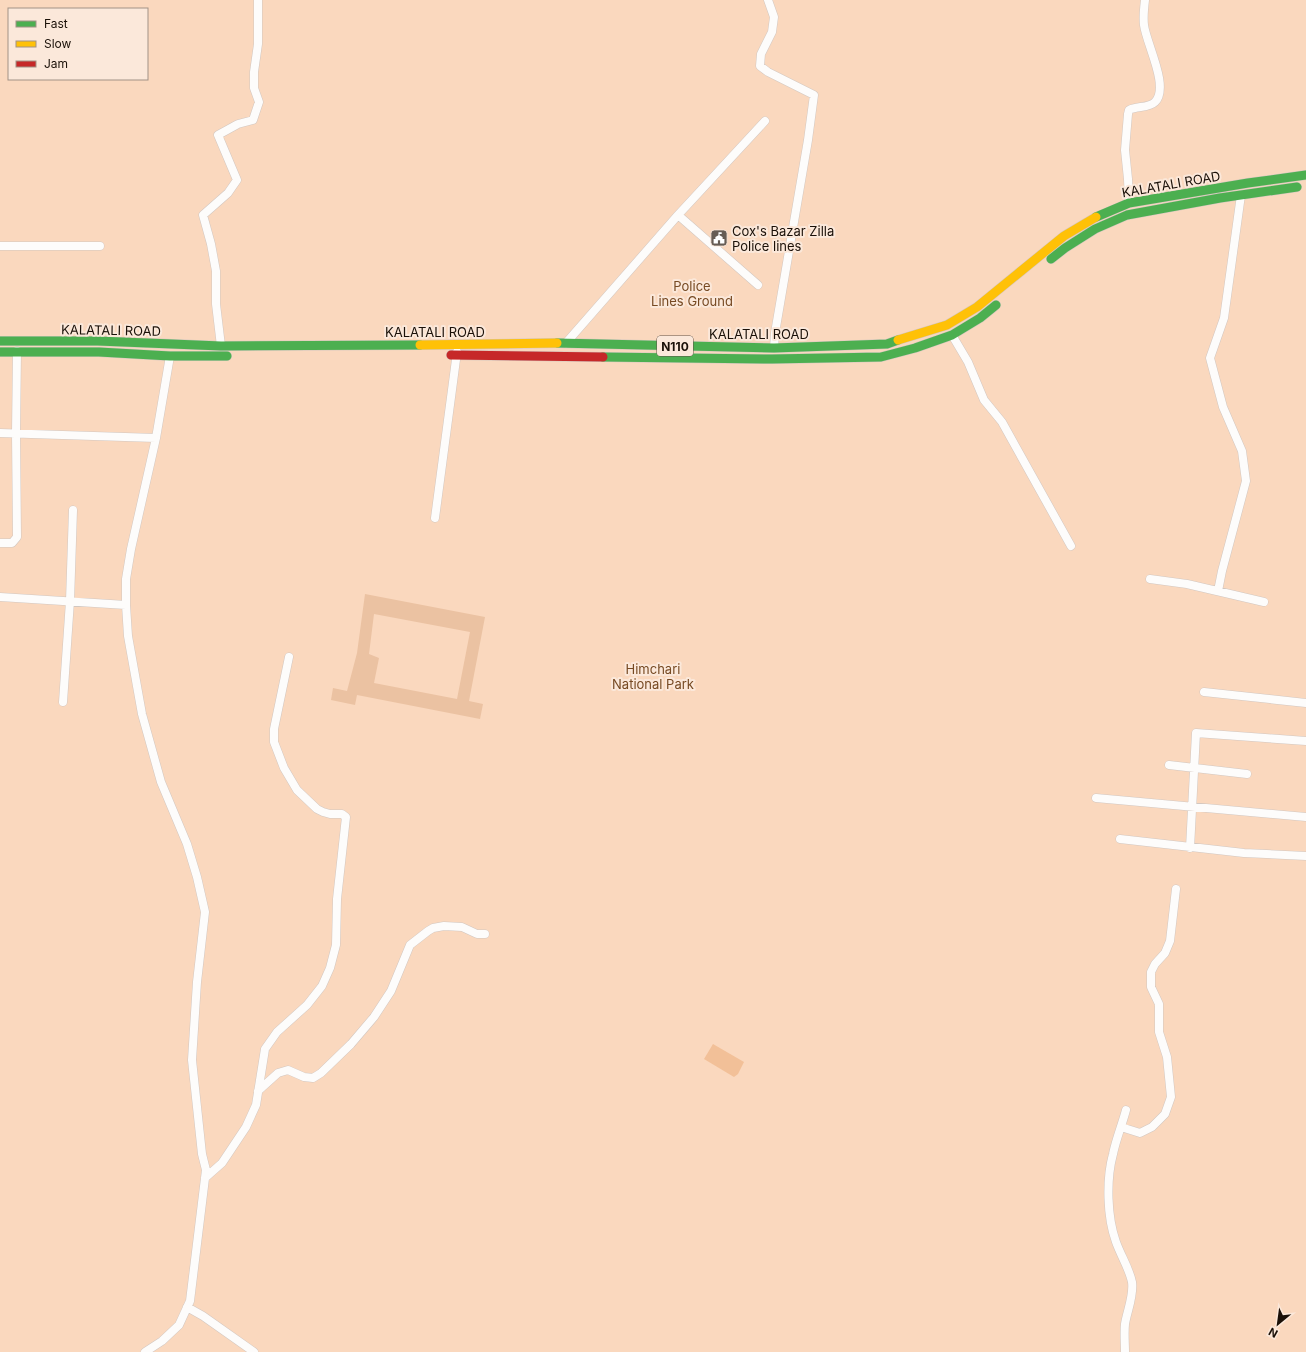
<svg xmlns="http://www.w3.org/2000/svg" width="1306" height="1352" font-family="Inter,sans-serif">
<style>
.green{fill:#fad8be;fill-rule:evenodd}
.forest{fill:#ebc2a2;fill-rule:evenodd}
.water{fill:#f2c098}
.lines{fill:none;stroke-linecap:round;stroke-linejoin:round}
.street-casing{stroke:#d2c7c0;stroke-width:9}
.fast-casing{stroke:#d2c7c0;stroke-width:10}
.slow-casing{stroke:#d2c7c0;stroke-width:10}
.jam-casing{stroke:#d2c7c0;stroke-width:10}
.street{stroke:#fdfcfb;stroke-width:8}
.fast{stroke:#4caf50;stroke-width:9}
.slow{stroke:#ffc107;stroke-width:9}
.jam{stroke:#c62828;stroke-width:9}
.labels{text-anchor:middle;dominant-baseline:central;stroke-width:4;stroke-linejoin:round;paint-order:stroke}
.shield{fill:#fbe8da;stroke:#5e5147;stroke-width:1}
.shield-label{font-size:12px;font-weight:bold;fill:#1a1008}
.street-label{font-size:13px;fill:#1a1008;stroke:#fbe8da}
.poi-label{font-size:13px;fill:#1a1008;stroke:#fbe8da;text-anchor:start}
.park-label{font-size:13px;fill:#774a23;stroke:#fbe8da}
</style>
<rect width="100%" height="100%" fill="#f3e9e2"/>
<path class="green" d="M0,0H1306V1352H0ZM9,9H147V79H9Z"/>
<path class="forest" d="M365,594L485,617L469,701L483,704L480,719L357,695L355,705L331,700L333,688L347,691L357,653ZM374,614L470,632L457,699L374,683L379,658L369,654Z"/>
<path class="water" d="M713,1044L744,1062L738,1074L734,1077L704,1059Z"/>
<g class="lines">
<g class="street-casing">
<path id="street" d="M768,0L774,17L772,32L761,54L760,66L768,72L814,95L808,140L775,333L774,348
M1129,203L1128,179L1125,150L1128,114L1129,110C1137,106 1149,108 1155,102C1170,87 1146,43 1144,25C1143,17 1144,8 1145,0
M678,215L758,285
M0,246H100
M952,335L968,362L984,400L1002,422L1071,546
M566,343L678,215L765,121
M221,346L216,304V271L211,244L203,215L228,193L237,180L218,135L238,124L253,120L259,102L254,88V72L258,44V0
M0,433L156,438L170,356
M435,518L457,352
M0,543H12L17,537L16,433L17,351
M1150,579L1187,584L1264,602
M1218,591L1222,571L1246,481L1242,451L1223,407L1210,358L1224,318L1241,195
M0,597L126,605
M1204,692L1306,703
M63,702L70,601L73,510
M1169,765L1247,774
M1096,798L1306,817
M1120,839L1244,853L1306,856
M1190,848L1196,733L1306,741
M258,1091L278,1073L288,1070L304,1077L313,1078L321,1073L351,1044L374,1017L391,991L410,945L428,931L433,928L444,926L462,927L477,934H485
M1121,1127L1140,1133L1152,1127L1165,1114L1171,1097L1167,1057L1159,1032V1004L1151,987V972L1155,964L1165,953L1170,941L1176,889
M205,1178L222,1163L246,1127L256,1105L265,1049L277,1032L307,1005L322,986L330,968L336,945L337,899L346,817L342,814H330L323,812L317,809L297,790L284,768L274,742V729L289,657
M187,1307L203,1316L254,1352
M145,1352L162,1341L179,1325L190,1301L206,1170L202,1154L192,1060L197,982L205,912L197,877L187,844L161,782L142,714L128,636L126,605V579L131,549L156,438
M1125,1352C1125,1343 1124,1333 1125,1324C1127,1311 1134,1296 1132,1282C1129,1268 1121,1256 1116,1242C1107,1217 1106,1180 1113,1154C1116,1139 1122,1125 1126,1110"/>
</g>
<g class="fast-casing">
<path id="fast" d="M1096,217L1129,203L1248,183L1306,175
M1051,259L1065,248L1095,229L1127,215L1220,198L1297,187
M0,341H98L221,346L420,345
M557,343L774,348L887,344L898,340
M0,352H99L170,356H227
M603,357L772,359L881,357L915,348L952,335L980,318L996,305"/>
</g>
<g class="slow-casing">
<path id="slow" d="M898,340L947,325L977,307L1064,236L1096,217
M420,345L557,343"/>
</g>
<g class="jam-casing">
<path id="jam" d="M451,355L603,357"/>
</g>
<use href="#street" class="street"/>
<use href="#fast" class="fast"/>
<use href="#slow" class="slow"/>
<use href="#jam" class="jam"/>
</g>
<defs>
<g id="civic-square" transform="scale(0.9)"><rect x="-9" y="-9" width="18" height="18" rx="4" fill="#665c54" stroke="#fbe8da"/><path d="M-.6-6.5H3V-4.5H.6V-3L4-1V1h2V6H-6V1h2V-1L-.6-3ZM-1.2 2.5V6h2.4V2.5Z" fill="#fff"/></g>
</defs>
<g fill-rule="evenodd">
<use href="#civic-square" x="719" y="238"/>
</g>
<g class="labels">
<rect class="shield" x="657" y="336" width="36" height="20" rx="3"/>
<g class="shield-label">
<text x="675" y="346">N110</text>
</g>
<g class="street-label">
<text transform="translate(1171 184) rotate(-10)">KALATALI ROAD</text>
<text transform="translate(111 330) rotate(1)">KALATALI ROAD</text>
<text x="435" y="332">KALATALI ROAD</text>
<text x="759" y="334">KALATALI ROAD</text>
</g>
<g class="poi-label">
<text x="732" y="231">Cox's Bazar Zilla<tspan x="732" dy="15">Police lines</tspan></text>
</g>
<g class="park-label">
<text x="692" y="286">Police<tspan x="692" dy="15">Lines Ground</tspan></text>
<text x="653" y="669">Himchari<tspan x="653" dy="15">National Park</tspan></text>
</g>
</g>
<rect x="8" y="8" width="140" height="72" fill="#fbe8da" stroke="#a19286"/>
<rect x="16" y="21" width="20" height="6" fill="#4caf50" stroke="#a19286"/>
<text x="44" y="28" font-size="12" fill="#1a1008">Fast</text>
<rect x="16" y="41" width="20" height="6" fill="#ffc107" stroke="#a19286"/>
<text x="44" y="48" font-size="12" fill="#1a1008">Slow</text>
<rect x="16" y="61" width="20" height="6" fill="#c62828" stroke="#a19286"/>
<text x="44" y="68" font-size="12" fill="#1a1008">Jam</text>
<g transform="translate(1278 1324) rotate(209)" stroke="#fbe8da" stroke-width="3" paint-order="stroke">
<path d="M0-3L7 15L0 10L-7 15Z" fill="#1a1008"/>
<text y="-6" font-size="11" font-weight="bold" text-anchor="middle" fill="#1a1008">N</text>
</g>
</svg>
